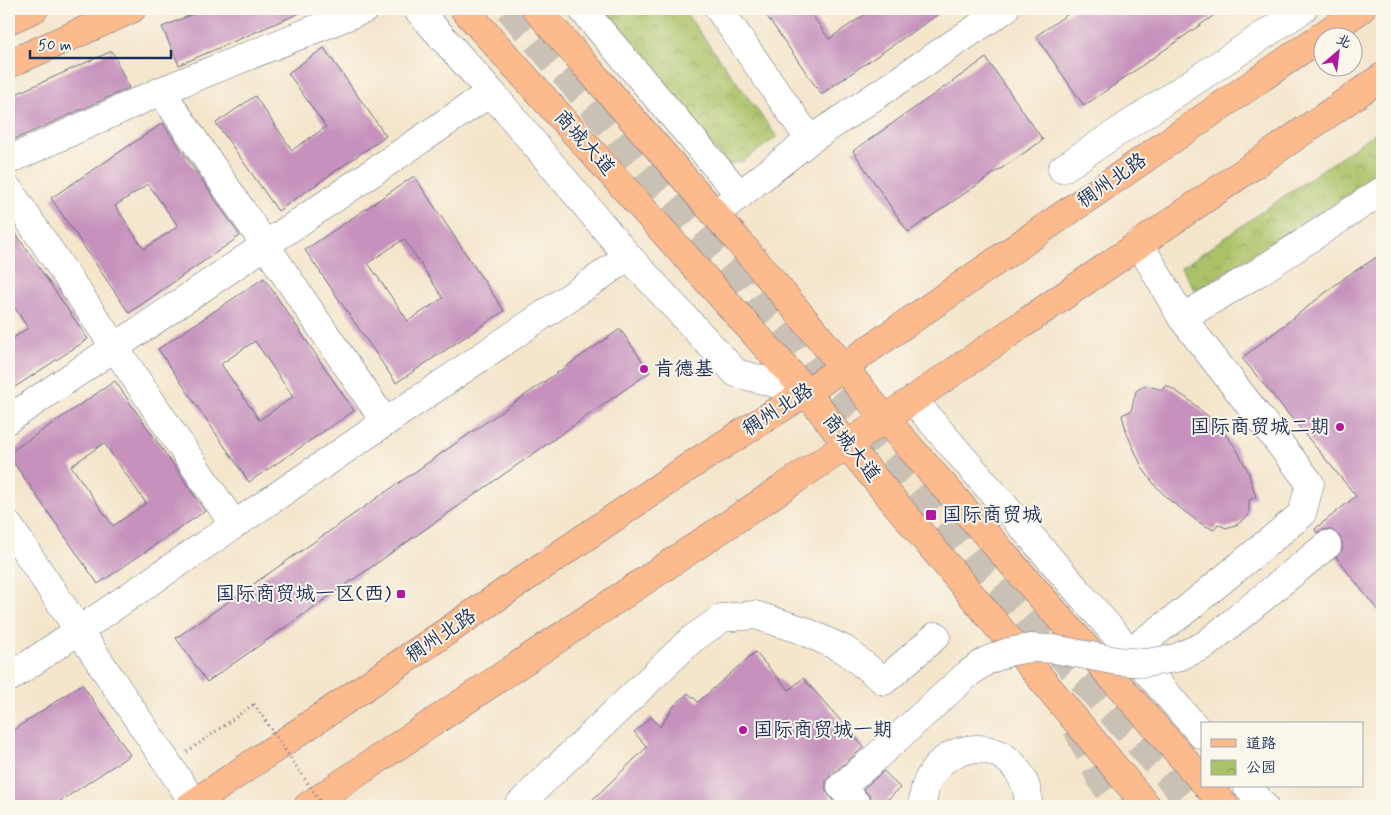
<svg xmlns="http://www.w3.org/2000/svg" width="1391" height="815" font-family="Mynerve,'LXGW WenKai TC',sans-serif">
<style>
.park{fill:url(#park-crowns);stroke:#627863}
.building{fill:#c692bd;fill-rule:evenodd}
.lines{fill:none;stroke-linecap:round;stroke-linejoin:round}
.highway-tunnel{stroke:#c9c1b5;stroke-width:28;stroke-dasharray:28 14;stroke-linecap:butt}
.minor-casing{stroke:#676f84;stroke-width:29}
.major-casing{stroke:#676f84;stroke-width:29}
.path{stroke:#676f84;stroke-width:3;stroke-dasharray:1 4;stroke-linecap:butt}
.minor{stroke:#fff;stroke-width:28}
.major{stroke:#fcba8d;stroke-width:28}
.minor-bridge-casing{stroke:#676f84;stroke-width:29;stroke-linecap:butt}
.path-bridge{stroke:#676f84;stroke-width:3;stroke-dasharray:1 4;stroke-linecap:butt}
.minor-bridge{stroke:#fff;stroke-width:28}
.poi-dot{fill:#b5179e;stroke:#fbf7ec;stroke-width:2}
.labels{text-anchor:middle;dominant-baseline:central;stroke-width:4;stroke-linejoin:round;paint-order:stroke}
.street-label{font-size:20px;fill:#1b2f5e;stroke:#fbf7ec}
.poi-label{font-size:20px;fill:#1b2f5e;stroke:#fbf7ec;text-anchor:start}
</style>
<defs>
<pattern id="park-crowns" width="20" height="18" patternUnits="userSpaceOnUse" patternTransform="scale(1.25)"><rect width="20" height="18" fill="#aac268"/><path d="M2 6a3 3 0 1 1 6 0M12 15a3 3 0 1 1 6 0" fill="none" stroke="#8a9e59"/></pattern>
</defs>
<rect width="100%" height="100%" fill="#fbf7ec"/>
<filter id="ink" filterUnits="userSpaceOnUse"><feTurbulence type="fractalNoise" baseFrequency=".02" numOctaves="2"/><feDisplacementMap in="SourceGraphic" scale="10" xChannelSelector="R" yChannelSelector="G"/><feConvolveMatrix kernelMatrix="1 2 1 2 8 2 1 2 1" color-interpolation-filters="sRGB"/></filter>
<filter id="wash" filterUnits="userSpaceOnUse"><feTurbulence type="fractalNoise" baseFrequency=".0096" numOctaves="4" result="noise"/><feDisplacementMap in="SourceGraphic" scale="20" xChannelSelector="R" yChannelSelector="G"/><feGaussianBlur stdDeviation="1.12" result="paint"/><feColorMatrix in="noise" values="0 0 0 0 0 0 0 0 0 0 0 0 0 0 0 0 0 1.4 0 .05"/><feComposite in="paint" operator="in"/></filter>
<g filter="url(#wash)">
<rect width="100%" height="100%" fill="#f4e5cb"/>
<path class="park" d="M590,9H683L777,137L743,161L728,165Z
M1382,128V174L1195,291L1181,268Z"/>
<g id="blocks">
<path class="building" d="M205,9H309L179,65L162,27Z
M762,9H808L829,39L873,9H946L821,94Z
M1075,9H1223L1084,106L1036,36Z
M324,48L386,136L278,211L216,123L255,96L292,150L326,127L288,73Z
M112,51L129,88L9,142V97Z
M986,58L1043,140L908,232L853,151Z
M163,123L240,236L129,313L51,198ZM148,184L178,226L144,249L115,206Z
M414,176L504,311L396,383L305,250ZM404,239L443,298L408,321L368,263Z
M9,224L88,339L9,391V341L28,328L9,299Z
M1382,254V616L1336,557L1342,550V543L1339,536L1332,530H1324L1317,533L1315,529L1356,496L1242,358L1347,276Z
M264,278L354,411L249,482L158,349ZM255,341L293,397L259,420L221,364Z
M620,329L650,372L207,682L176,638Z
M115,381L205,511L98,584L9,456V453ZM104,443L146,503L113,526L71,466Z
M1145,385L1162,390L1166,385L1188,399L1218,425L1236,448L1248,471L1256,497L1249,500V511L1248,516L1238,524L1226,528L1218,524L1214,530L1200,523L1168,499L1154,484L1143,469L1127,434L1122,415L1131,411L1136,391Z
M755,652L789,690L803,678L864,747L831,775L826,781V791L837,806H586L647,747L634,732L651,717L660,727L673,707L688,693L698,702Z
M82,684L130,755L53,806H9V733Z
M884,771L900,788L887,800L893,806H873L870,796L863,789Z"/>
</g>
</g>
<g filter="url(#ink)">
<use href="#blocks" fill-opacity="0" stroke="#676f84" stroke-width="1"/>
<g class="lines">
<path class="highway-tunnel" d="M509,9L1017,606L1194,806
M1077,728L1101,779L1119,806"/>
<g class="minor-casing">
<path id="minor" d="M417,9L491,92L628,256L736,373L807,392
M582,9L740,195
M719,9L810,140
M161,91L385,422
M9,160L161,91L365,9
M1062,169L1303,9
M9,190L234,525
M715,214L810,140L1005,9
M1182,318L1259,272L1382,191
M913,400L1202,735
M9,419L491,92
M9,526L194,803
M1130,651L1181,614L1302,514L1310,483L1182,318L1139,243
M9,678L602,275L628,256
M1247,786L1264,806
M518,806L540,784L691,640L722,618L755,615L802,630L845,650L884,681L936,636
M858,806L841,787L874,759
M923,806C922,746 999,727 1023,780C1027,788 1029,798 1027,806"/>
</g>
<g class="major-casing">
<path id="major" d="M464,9L807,392L847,445L1147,806
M536,9C654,144 774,278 885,419L1202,780
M9,20L34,9
M9,64L132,9
M1207,786L1225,806
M190,806L693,464L807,392L1361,9
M308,806L847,445L1382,77"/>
</g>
<path class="path" d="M187,752L254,704
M280,806L287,802"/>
<use href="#minor" class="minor"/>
<use href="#major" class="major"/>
<g class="minor-bridge-casing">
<path id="minor-bridge" d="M874,759L968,674L986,661L1008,652L1030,648L1054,649L1117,661L1146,663L1176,658L1205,645L1327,545"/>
</g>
<path class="path-bridge" d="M254,704L323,806"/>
<use href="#minor-bridge" class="minor-bridge"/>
</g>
</g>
<g class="poi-dot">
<circle cx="644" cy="369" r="5"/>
<circle cx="1340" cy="427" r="5"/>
<rect x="925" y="509" width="12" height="12" rx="2.5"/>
<rect x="396" y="589" width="10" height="10" rx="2.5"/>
<circle cx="743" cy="730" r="5"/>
</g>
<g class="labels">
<g class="street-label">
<text transform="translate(584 143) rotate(48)">商城大道</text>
<text transform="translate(1112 181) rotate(-35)">稠州北路</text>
<text transform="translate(778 410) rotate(-33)">稠州北路</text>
<text transform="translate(851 448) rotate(52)">商城大道</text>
<text transform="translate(441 636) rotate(-34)">稠州北路</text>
</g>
<g class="poi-label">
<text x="654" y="369">肯德基</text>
<text x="1330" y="427" text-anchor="end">国际商贸城二期</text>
<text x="942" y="515">国际商贸城</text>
<text x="391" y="594" text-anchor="end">国际商贸城一区(西)</text>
<text x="753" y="730">国际商贸城一期</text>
</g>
</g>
<rect width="1391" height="815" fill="none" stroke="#fbf7ec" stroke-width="30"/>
<rect x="1201" y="722" width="162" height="65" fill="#fbf7ec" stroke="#a1a7b3"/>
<rect x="1211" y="739" width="25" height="8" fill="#fcba8d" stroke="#a1a7b3"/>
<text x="1246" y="748" font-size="15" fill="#1b2f5e">道路</text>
<rect x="1211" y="760" width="25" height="15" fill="url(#park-crowns)" stroke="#a1a7b3"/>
<text x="1246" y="772" font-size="15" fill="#1b2f5e">公园</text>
<g transform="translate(1338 52) rotate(28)"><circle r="24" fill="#fbf7ec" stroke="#a1a7b3"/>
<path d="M0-4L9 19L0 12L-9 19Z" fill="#b5179e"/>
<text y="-8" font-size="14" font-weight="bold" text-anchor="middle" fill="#1b2f5e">北</text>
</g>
<path d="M30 50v8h141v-8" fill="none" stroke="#1b2f5e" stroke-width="2.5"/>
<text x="38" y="50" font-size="15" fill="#1b2f5e" stroke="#fbf7ec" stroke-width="4" paint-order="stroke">50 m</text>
</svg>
